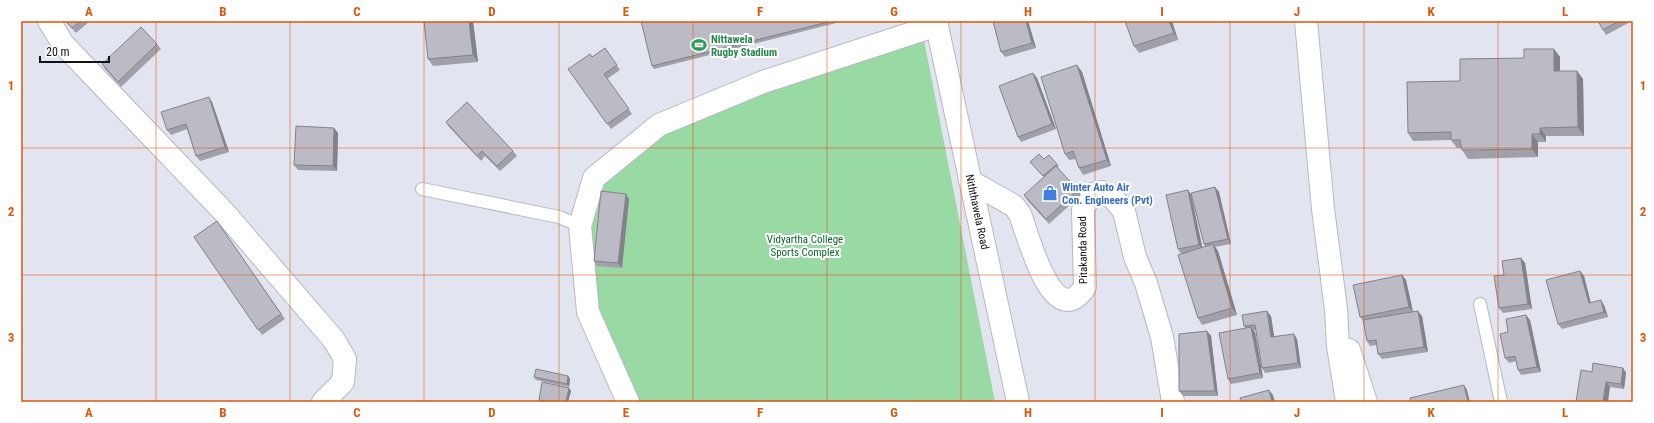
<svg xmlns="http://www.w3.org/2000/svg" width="1654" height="423" font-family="'Roboto Condensed',sans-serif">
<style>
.green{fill:#99d9a3}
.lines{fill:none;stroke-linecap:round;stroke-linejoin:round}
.service-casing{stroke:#b6b9c3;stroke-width:14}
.minor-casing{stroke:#b6b9c3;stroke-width:24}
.service{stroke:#fff;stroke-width:12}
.minor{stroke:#fff;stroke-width:22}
.wall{fill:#a1a0a9}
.shaded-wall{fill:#83828a}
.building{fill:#bbbac5;stroke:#83828a}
.grid{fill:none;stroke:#dd560d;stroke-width:1;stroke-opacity:0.55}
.labels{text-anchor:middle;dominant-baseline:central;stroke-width:4;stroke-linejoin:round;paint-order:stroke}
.leisure-label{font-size:11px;font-weight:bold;fill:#27864d;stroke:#fff;text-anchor:start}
.shop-label{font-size:11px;font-weight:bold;fill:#366cbe;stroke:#fff;text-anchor:start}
.street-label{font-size:11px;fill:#131317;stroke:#fff}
.park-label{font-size:11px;fill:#0c652a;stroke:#fff}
.neatline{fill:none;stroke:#dd560d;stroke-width:1.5}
.grid-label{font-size:13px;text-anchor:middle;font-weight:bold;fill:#dd560d}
</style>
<rect width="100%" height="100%" fill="#e2e5f0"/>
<path class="green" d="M924,40L995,402H634L617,370L592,285L591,236L597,194L612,168L682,121Z"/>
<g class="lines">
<g class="service-casing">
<path id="service" d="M422,189L559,217L580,226
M1480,304L1501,402"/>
</g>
<g class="minor-casing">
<path id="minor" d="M49,21L63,44L223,211L334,340L345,359L343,382L323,402
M936,21L1018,402
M1306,21L1323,209L1336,309L1338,346L1347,402
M970,181L1014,206L1020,214C1028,235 1053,335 1085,287L1083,210L1090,195L1102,192L1113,198L1124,211L1135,257L1146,283L1162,337L1173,402
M1349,350L1366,402
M628,402L588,312L580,226L594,178L659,125L763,82L937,25"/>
</g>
<use href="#service" class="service"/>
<use href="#minor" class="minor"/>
</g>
<path class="wall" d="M65,21H90L76,33Z
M424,21H473L478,62L433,66L428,59Z
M641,21H844L654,69L652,66Z
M993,21H1028L1036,48L1005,57L1001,52Z
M1125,21H1172L1178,40L1139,53L1134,46Z
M1598,21H1632L1606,35Z
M157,44L161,49L121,87L105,69L102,64Z
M605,48L620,70L607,79L632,114L611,129L568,69L592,57Z
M1554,49L1560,57V71H1577L1583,79L1584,136H1546V142H1538V157L1468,159L1462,150V148H1457L1451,140L1413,141L1408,133L1460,81L1524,58Z
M1077,65L1082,72L1111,166L1083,175L1079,168L1076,159L1069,160L1065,154Z
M1033,73L1037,78L1056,129L1021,142L1018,137Z
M212,102L229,152L200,161L196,156L187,129L171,135L167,130Z
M446,122L513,151L517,156L500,171L485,156L481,161L449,127Z
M334,128L338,133L337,171L298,170L294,165Z
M1044,159L1057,164L1059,166L1057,168L1078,190L1081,195L1049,224L1027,200L1024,195L1044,177L1030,162Z
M1215,187L1219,192L1231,244L1215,247L1218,251L1237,315L1202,325L1198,318L1181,254L1178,249L1188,190L1191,195L1202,247H1205L1204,244Z
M629,199L622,268L597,266L594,261Z
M217,221L285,319L262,335L194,237Z
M1521,258L1525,263L1532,309L1503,313L1499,308L1504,275Z
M1580,271L1584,276L1591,303L1604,305L1608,317L1562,329L1558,324Z
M1402,275L1406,280L1413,312L1405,313L1422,316L1428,352L1382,359L1378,354L1377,345L1370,346L1367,341L1364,322L1360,317Z
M1271,316L1274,337L1294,334L1297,339L1301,368L1265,373L1262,368L1256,330H1253L1255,332L1263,378L1231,384L1228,379L1245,328L1244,326Z
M1530,320L1541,372L1521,375L1518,370L1516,361L1509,363L1505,358L1508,332Z
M1207,331L1211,336L1218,396H1183L1179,391Z
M1623,368L1626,373L1624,389L1610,387L1592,372Z
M568,376L570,379L569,387L536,380L534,377Z
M569,388L571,391L568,402H540L539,400Z"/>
<path class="shaded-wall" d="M469,21H473L478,62L473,55Z
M1026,21H1028L1036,48L1032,43Z
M1169,21H1172L1178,40L1174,33Z
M1554,49L1560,57V80L1554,71Z
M1077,65L1082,72L1111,166L1107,160Z
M1577,71L1583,79L1584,136L1578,127Z
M1033,73L1037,78L1056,129L1052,124Z
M209,97L212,102L229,152L225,147Z
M334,128L338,133L337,171L333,166Z
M1540,128L1546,136V142L1540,134Z
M1532,134L1538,142V157L1532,149Z
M1215,187L1219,192L1231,244L1228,239Z
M1188,190L1191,195L1203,250L1199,245Z
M626,194L629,199L622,268L618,263Z
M1213,244L1218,251L1237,315L1232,308Z
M1521,258L1525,263L1532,309L1528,304Z
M1580,271L1584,276L1592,308L1589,303Z
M1402,275L1406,280L1413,312L1409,307Z
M1601,300L1604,305L1608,317L1604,312Z
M1267,311L1271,316L1275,342L1271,337Z
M1418,311L1422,316L1428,352L1424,347Z
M1526,315L1530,320L1541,372L1537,367Z
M1251,327L1255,332L1263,378L1260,373Z
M1207,331L1211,336L1218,396L1215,391Z
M1294,334L1297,339L1301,368L1298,363Z
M1623,368L1626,373L1624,389L1621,384Z
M568,376L570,379L569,387L567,384Z
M1606,382L1610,387L1608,402H1603Z
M1464,385L1467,390L1470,402H1468Z
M569,388L571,391L568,402H566Z
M1269,390L1273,395L1275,402H1272Z"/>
<path class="building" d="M66,21H81L72,28Z
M424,21H469L473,55L428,59Z
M641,21H832L652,66Z
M993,21H1026L1032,43L1001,52Z
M1125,21H1169L1174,33L1134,46Z
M1598,21H1619L1603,30Z
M141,27L157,44L118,82L102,64Z
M605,48L617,65L604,74L629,109L607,124L568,69L590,54L592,57Z
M1524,49H1554V71H1577L1578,127L1540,128V134H1532V149L1462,150L1460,140H1451V132L1408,133L1407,82L1460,81V59L1524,58Z
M1077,65L1107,160L1079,168L1073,151L1065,154L1041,77Z
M1033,73L1052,124L1018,137L999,86Z
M209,97L225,147L196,156L186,124L167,130L161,112Z
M467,102L513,151L497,166L482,151L477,156L446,122Z
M296,126L334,128L333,166L294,165Z
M1039,154L1044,159L1049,155L1057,164L1043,176L1030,162Z
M1056,166L1078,190L1046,219L1024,195Z
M1215,187L1228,239L1204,244L1191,193Z
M1188,190L1199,245L1178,249L1166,195Z
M601,191L626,194L618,263L594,261Z
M217,221L281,314L258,330L194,237Z
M1213,244L1232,308L1198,318L1178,255Z
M1521,258L1528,304L1499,308L1494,276L1504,275L1502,261Z
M1580,271L1589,303L1601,300L1604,312L1558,324L1546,280Z
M1402,275L1409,307L1360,317L1353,285Z
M1267,311L1271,337L1294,334L1298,363L1262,368L1255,325L1244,326L1242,315Z
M1418,311L1424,347L1378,354L1376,340L1367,341L1363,320Z
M1526,315L1537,367L1518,370L1515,356L1505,358L1500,334L1508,332L1506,319Z
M1251,327L1260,373L1228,379L1219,333Z
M1207,331L1215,391H1179V334Z
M1593,363L1623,368L1621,384L1606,382L1603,402H1576L1581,370L1592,372Z
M536,369L568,376L567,384L534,377Z
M542,382L569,388L566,402H550L539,400Z
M1464,385L1468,402H1411L1410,398Z
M1269,390L1272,402H1241L1240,398Z"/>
<path class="grid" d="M156,21V402M290,21V402M424,21V402M559,21V402M693,21V402M827,21V402M961,21V402M1095,21V402M1230,21V402M1364,21V402M1498,21V402M21,148H1633M21,275H1633"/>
<defs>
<g id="stadium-bare" transform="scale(1.2)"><path d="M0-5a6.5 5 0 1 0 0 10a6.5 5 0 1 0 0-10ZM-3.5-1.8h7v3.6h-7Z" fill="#2e9e5b" stroke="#fff" stroke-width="2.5" paint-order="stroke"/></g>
<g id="shop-bare" transform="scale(1.2)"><path d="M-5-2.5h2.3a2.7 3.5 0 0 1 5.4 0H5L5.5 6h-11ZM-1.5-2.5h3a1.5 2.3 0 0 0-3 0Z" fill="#3f7fe0" stroke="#fff" stroke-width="2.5" paint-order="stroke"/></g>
</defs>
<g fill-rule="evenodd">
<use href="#stadium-bare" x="699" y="45"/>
<use href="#shop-bare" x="1050" y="193"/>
</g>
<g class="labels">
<g class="leisure-label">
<text x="711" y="39">Nittawela<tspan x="711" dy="13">Rugby Stadium</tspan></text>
</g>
<g class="shop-label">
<text x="1062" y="187">Winter Auto Air<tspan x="1062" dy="13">Con. Engineers (Pvt)</tspan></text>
</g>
<g class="street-label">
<text transform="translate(977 212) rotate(78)">Niththawela Road</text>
<text transform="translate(1083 250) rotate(-91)">Pitakanda Road</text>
</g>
<g class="park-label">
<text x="805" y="239">Vidyartha College<tspan x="805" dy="13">Sports Complex</tspan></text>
</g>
</g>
<rect width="1654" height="423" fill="none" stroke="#ffffff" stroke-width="44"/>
<path d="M40 56v6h69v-6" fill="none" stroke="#131317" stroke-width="2"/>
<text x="46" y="56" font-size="12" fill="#131317" stroke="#ffffff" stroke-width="3" paint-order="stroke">20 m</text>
<rect x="22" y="22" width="1610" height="379" class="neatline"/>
<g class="grid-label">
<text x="89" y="16">A</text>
<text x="223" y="16">B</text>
<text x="357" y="16">C</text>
<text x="492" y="16">D</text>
<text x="626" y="16">E</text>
<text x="760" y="16">F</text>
<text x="894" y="16">G</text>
<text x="1028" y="16">H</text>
<text x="1162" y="16">I</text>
<text x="1297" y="16">J</text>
<text x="1431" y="16">K</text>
<text x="1565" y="16">L</text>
<text x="11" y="90">1</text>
<text x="1643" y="90">1</text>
<text x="11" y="216">2</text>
<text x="1643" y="216">2</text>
<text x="11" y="342">3</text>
<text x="1643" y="342">3</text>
<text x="89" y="417">A</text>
<text x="223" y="417">B</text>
<text x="357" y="417">C</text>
<text x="492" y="417">D</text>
<text x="626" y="417">E</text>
<text x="760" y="417">F</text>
<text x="894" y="417">G</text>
<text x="1028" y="417">H</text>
<text x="1162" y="417">I</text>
<text x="1297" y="417">J</text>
<text x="1431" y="417">K</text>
<text x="1565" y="417">L</text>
</g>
</svg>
